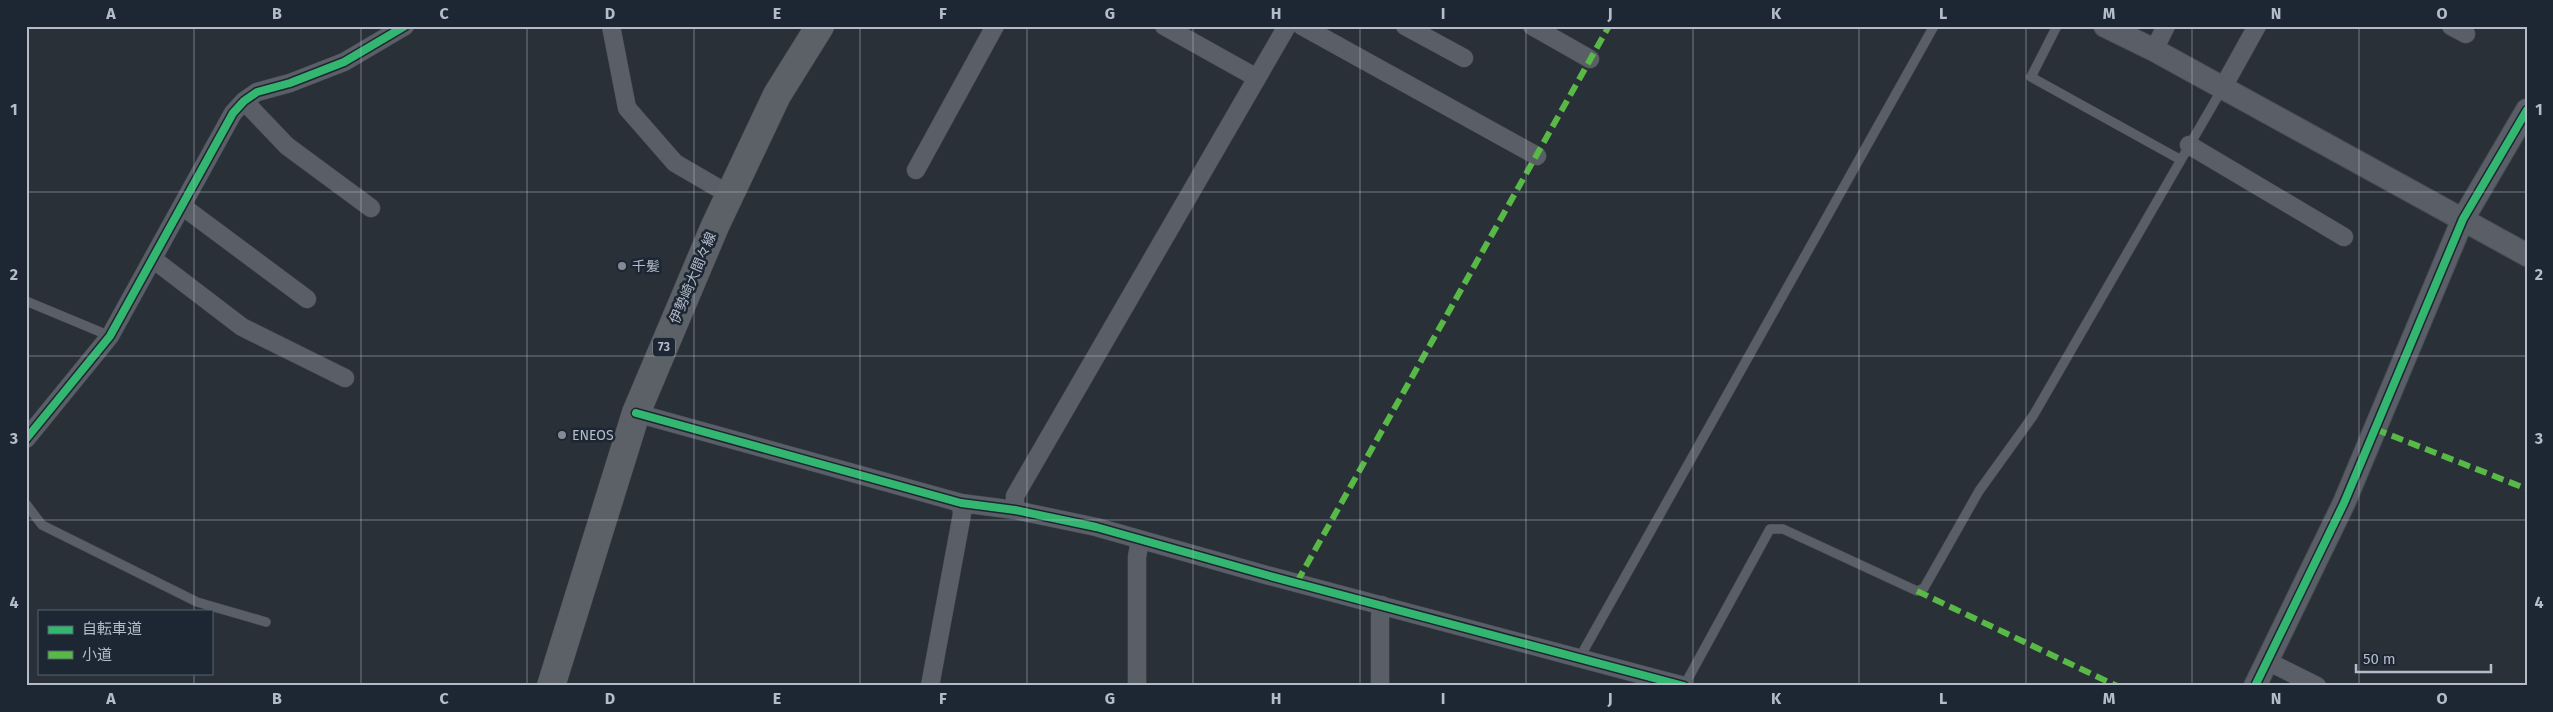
<svg xmlns="http://www.w3.org/2000/svg" width="2553" height="712" font-family="'Fira Sans','Noto Sans JP',sans-serif">
<style>
.lines{fill:none;stroke-linecap:round;stroke-linejoin:round}
.service-casing{stroke:#484c53;stroke-width:10}
.minor-casing{stroke:#484c53;stroke-width:19}
.tertiary-casing{stroke:#484c53;stroke-width:24}
.primary-casing{stroke:#484c55;stroke-width:29}
.service{stroke:#5a5e66;stroke-width:9}
.minor{stroke:#5a5e66;stroke-width:18}
.tertiary{stroke:#5a5e66;stroke-width:22}
.primary{stroke:#5c6168;stroke-width:28}
.quiet{stroke:#58b947;stroke-width:6;stroke-dasharray:12 6;stroke-linecap:butt}
.cycleway-casing{stroke:#1d2633;stroke-width:11}
.cycleway{stroke:#33b770;stroke-width:8}
.grid{fill:none;stroke:#b4bcc9;stroke-width:1;stroke-opacity:0.55}
.poi-dot{fill:#848b96;stroke:#1d2633;stroke-width:2}
.labels{text-anchor:middle;dominant-baseline:central;stroke-width:5;stroke-linejoin:round;paint-order:stroke}
.shield{fill:#1d2633;stroke:#878f9c;stroke-width:1}
.shield-label{font-size:12px;font-weight:bold;fill:#b4bcc9}
.poi-label{font-size:14px;fill:#b4bcc9;stroke:#1d2633;text-anchor:start}
.street-label{font-size:14px;fill:#b4bcc9;stroke:#1d2633}
.neatline{fill:none;stroke:#b4bcc9;stroke-width:2}
.grid-label{font-size:16px;text-anchor:middle;font-weight:bold;fill:#b4bcc9}
</style>
<rect width="100%" height="100%" fill="#2a3038"/>
<g class="lines">
<g class="service-casing">
<path id="service" d="M2057,26L2031,77L2181,160
M26,301L110,336
M26,504L42,525L197,602L266,622
M1580,657L1934,26
M1684,686L1770,529H1783L1917,591L1924,588L1979,491L2033,416L2222,89"/>
</g>
<g class="minor-casing">
<path id="minor" d="M611,26L627,108L675,163L730,195
M1164,26L1257,78
M1302,26L1537,156
M1405,26L1464,58
M1532,26L1590,59
M2451,26L2466,34
M2154,50L2166,26
M2222,89L2257,26
M244,101L287,146L371,208
M2189,145L2344,237
M916,170L995,26
M182,206L307,299
M153,259L242,327L345,378
M636,413L961,503L1015,510L1096,527L1270,576L1684,686
M26,439L110,336L233,113L244,101L257,92L290,83L344,62L405,26
M1015,510V496L1287,26
M2267,661L2317,686
M930,686L962,514L961,503
M1137,686V557L1140,540
M1380,686V616L1382,605"/>
</g>
<g class="tertiary-casing">
<path id="tertiary" d="M2105,26L2154,50L2527,255
M2255,686L2344,503L2463,219L2527,110"/>
</g>
<g class="primary-casing">
<path id="primary" d="M551,686L636,413L715,226L777,95L820,26"/>
</g>
<use href="#service" class="service"/>
<use href="#minor" class="minor"/>
<use href="#tertiary" class="tertiary"/>
<use href="#primary" class="primary"/>
<path class="quiet" d="M2375,429L2527,489
M1297,582L1609,26
M1917,591L2117,686"/>
<g class="cycleway-casing">
<path id="cycleway" d="M636,413L961,503L1015,510L1096,527L1270,576L1684,686
M26,439L110,336L233,113L244,101L257,92L290,83L344,62L405,26
M2255,686L2344,503L2463,219L2527,110"/>
</g>
<use href="#cycleway" class="cycleway"/>
</g>
<path class="grid" d="M194,26V611M361,26V686M527,26V686M694,26V686M860,26V686M1027,26V686M1193,26V686M1360,26V686M1526,26V686M1693,26V686M1859,26V686M2026,26V686M2192,26V686M2359,26V686M26,192H2527M26,356H2527M26,520H2527M194,673V686"/>
<g class="poi-dot">
<circle cx="622" cy="266" r="5"/>
<circle cx="562" cy="435" r="5"/>
</g>
<g class="labels">
<rect class="shield" x="653" y="337.5" width="22" height="19" rx="4"/>
<g class="shield-label">
<text x="664" y="347">73</text>
</g>
<g class="poi-label">
<text x="632" y="266">千髪</text>
<text x="572" y="435">ENEOS</text>
</g>
<g class="street-label">
<text transform="translate(693 278) rotate(-67)">伊勢崎大間々線</text>
</g>
</g>
<rect width="2553" height="712" fill="none" stroke="#1d2633" stroke-width="55"/>
<rect x="38" y="610" width="175" height="65" fill="#1d2633" stroke="#59626f"/>
<rect x="48" y="626" width="25" height="8" fill="#33b770" stroke="#59626f"/>
<text x="82" y="634" font-size="15" fill="#b4bcc9">自転車道</text>
<rect x="48" y="651" width="25" height="8" fill="#58b947" stroke="#59626f"/>
<text x="82" y="660" font-size="15" fill="#b4bcc9">小道</text>
<path d="M2356 664v8h135v-8" fill="none" stroke="#b4bcc9" stroke-width="2.5"/>
<text x="2363" y="664" font-size="15" fill="#b4bcc9" stroke="#1d2633" stroke-width="4" paint-order="stroke">50 m</text>
<rect x="28" y="28" width="2498" height="656" class="neatline"/>
<g class="grid-label">
<text x="111" y="19">A</text>
<text x="277" y="19">B</text>
<text x="444" y="19">C</text>
<text x="610" y="19">D</text>
<text x="777" y="19">E</text>
<text x="943" y="19">F</text>
<text x="1110" y="19">G</text>
<text x="1276" y="19">H</text>
<text x="1443" y="19">I</text>
<text x="1610" y="19">J</text>
<text x="1776" y="19">K</text>
<text x="1943" y="19">L</text>
<text x="2109" y="19">M</text>
<text x="2276" y="19">N</text>
<text x="2442" y="19">O</text>
<text x="14" y="115">1</text>
<text x="2539" y="115">1</text>
<text x="14" y="280">2</text>
<text x="2539" y="280">2</text>
<text x="14" y="444">3</text>
<text x="2539" y="444">3</text>
<text x="14" y="608">4</text>
<text x="2539" y="608">4</text>
<text x="111" y="704">A</text>
<text x="277" y="704">B</text>
<text x="444" y="704">C</text>
<text x="610" y="704">D</text>
<text x="777" y="704">E</text>
<text x="943" y="704">F</text>
<text x="1110" y="704">G</text>
<text x="1276" y="704">H</text>
<text x="1443" y="704">I</text>
<text x="1610" y="704">J</text>
<text x="1776" y="704">K</text>
<text x="1943" y="704">L</text>
<text x="2109" y="704">M</text>
<text x="2276" y="704">N</text>
<text x="2442" y="704">O</text>
</g>
</svg>
